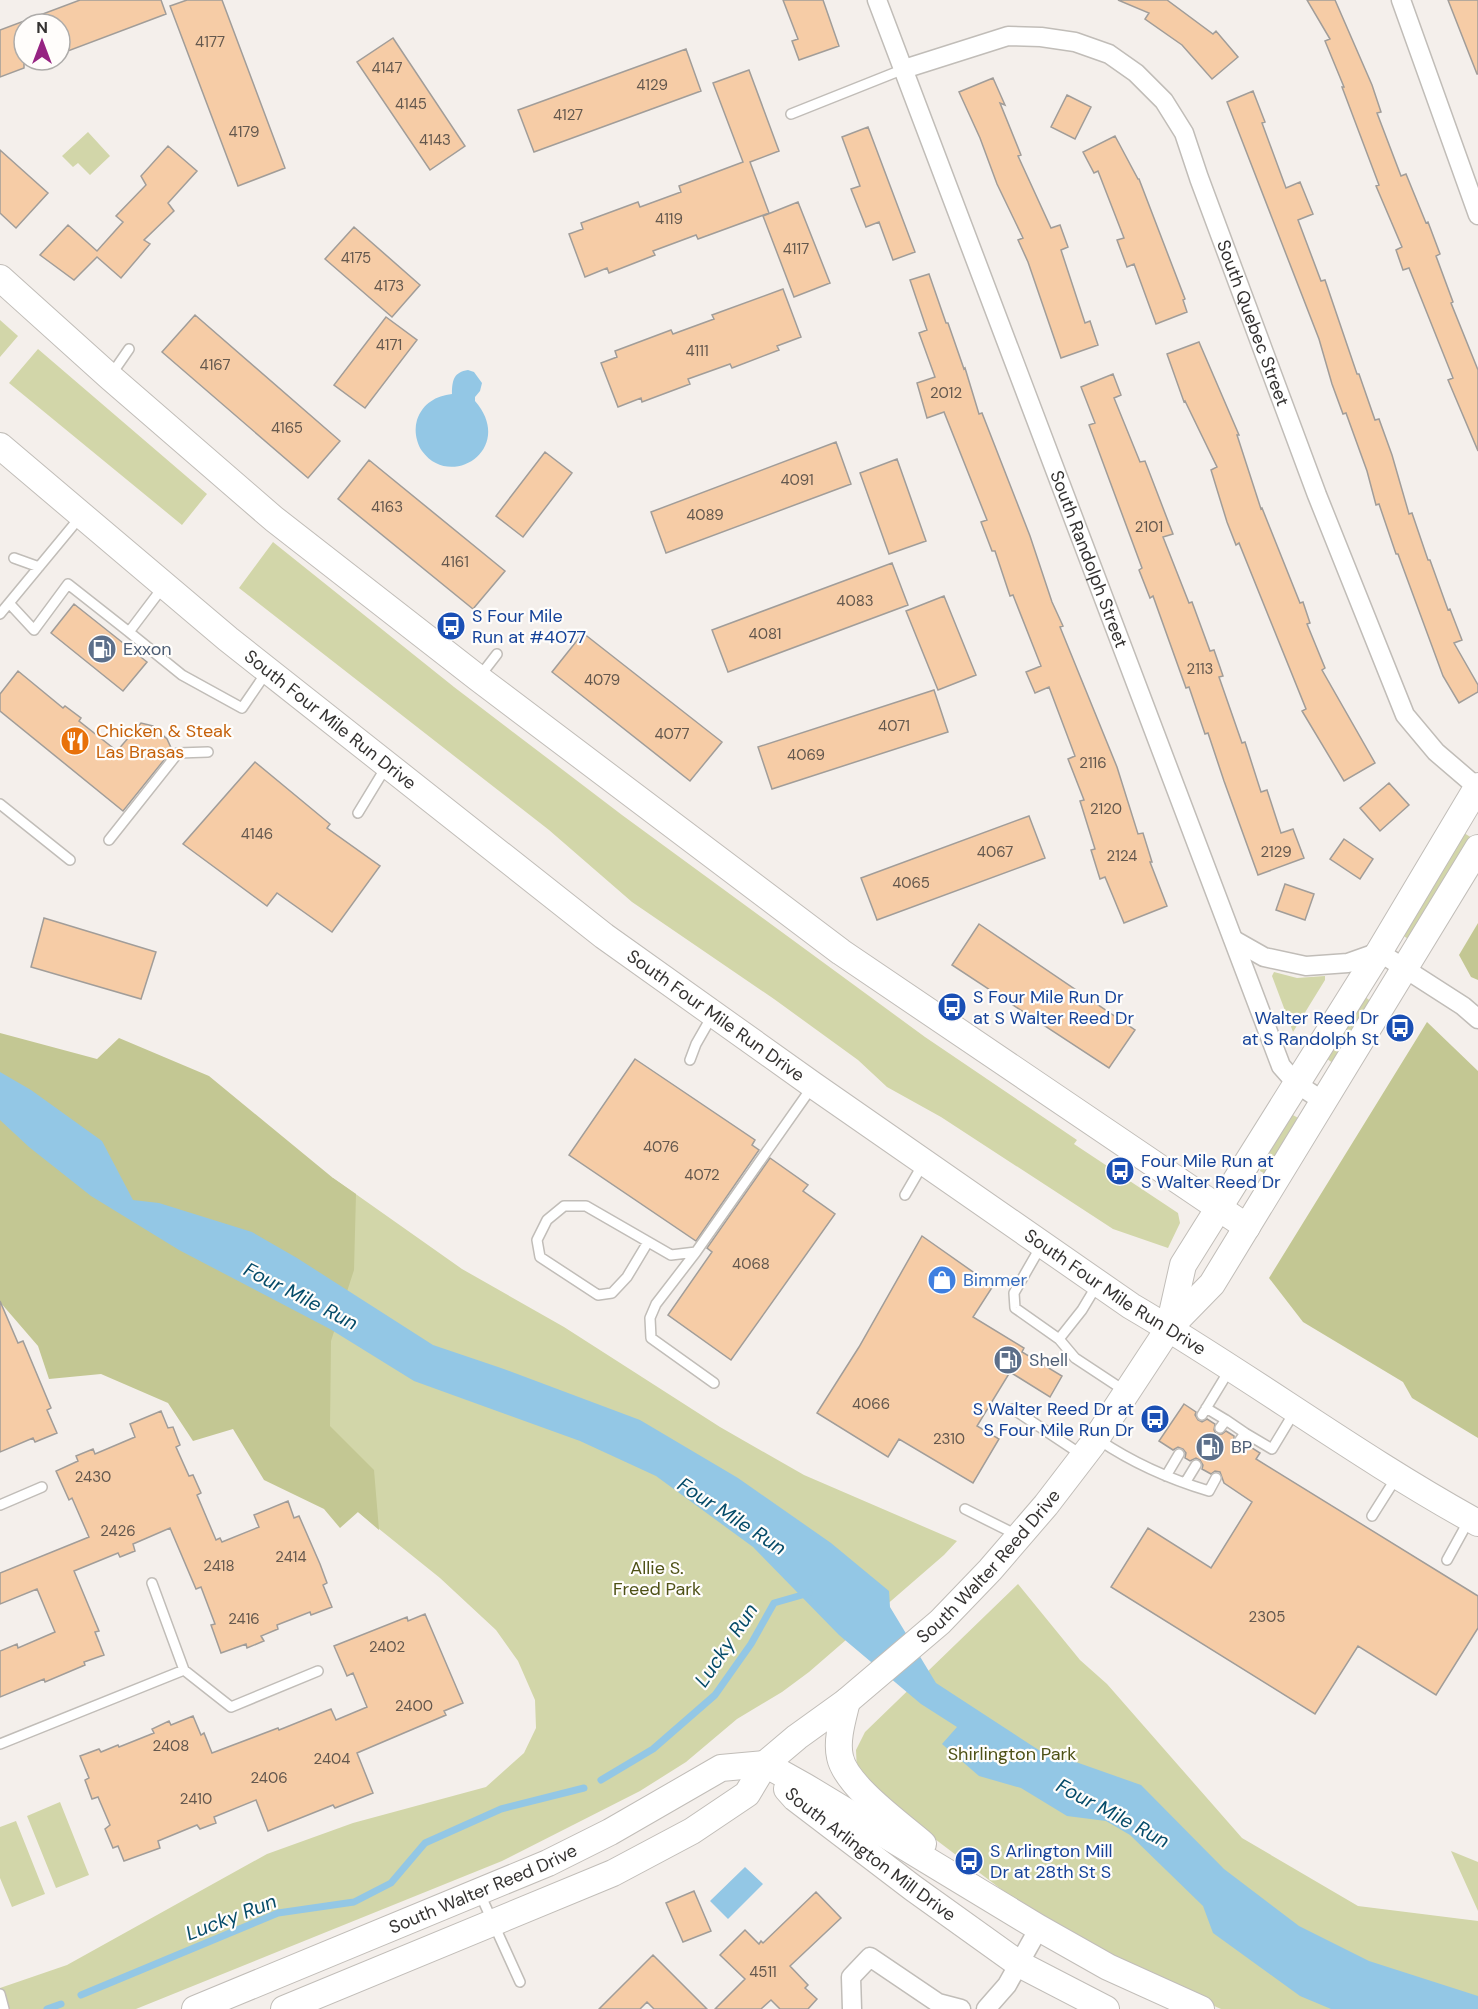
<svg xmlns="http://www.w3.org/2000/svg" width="1478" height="2009" font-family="'DM Sans',sans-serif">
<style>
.green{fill:#d2d6a9}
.forest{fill:#c3c793}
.water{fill:#93c7e5}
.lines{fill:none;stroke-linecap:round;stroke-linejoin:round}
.stream{stroke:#93c7e5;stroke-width:7}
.building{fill:#f6cca6;stroke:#a19d99;stroke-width:1.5}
.lane-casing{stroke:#c1bdb8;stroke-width:12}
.street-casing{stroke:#c1bdb8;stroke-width:21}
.secondary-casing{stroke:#c1bdb8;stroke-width:28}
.lane{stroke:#fff;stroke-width:9}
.street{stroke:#fff;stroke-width:18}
.secondary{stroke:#fff;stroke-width:26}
.labels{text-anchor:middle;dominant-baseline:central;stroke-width:4.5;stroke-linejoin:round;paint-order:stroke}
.number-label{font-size:15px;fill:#64584e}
.street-label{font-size:18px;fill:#343231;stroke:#fffdfb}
.transit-label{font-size:18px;fill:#164399;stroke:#fffdfb;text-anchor:start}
.service-label{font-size:18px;fill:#4e5e75;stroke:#fffdfb;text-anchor:start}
.food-label{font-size:18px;fill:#c56008;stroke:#fffdfb;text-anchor:start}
.shop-label{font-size:18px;fill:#366cbe;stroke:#fffdfb;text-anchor:start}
.park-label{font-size:18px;fill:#4e5116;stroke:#fffdfb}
.water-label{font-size:20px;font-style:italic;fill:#054b69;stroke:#fffdfb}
</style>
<rect width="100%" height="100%" fill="#f4efeb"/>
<path class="green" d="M88,132L110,156L90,175L78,163L73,167L62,156Z
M0,320L18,336L0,357Z
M38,349L207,494L182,525L9,383Z
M273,542L454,687L622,815L925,1037L1077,1140L1074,1144L1178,1213L1180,1223L1168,1248L1113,1229L941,1117L887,1087L858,1060L774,999L632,902L549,830L239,588Z
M1464,833L1472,838L1410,940L1402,935Z
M1274,972L1297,978L1325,976V980L1293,1032L1272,976Z
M1364,996L1373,1003L1334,1064L1326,1058Z
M1291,1114L1300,1119L1267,1175L1260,1171L1266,1155Z
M333,1178L462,1269L564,1327L720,1427L804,1475L957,1541L944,1555L809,1672L782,1692L737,1719L686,1762L640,1791L502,1861L136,2009H0V1988L67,1965L267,1854L353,1823L486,1787L524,1753L536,1728L535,1700L518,1661L496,1630L440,1578L358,1512L267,1449Z
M1018,1584L1080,1660L1107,1684L1242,1838L1358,1906L1478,1921V2009H1221L1111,1960L1030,1911L873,1792L857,1773L856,1750L865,1732Z
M60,1802L89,1875L56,1888L27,1816Z
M16,1821L45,1894L12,1907L0,1878V1827Z
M1451,1851L1478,1862V1911Z"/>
<path class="forest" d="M1478,923V980L1471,977L1459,955Z
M1427,1022L1478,1071V1438L1412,1398L1403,1382L1303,1322L1269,1278Z
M0,1033L97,1059L119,1038L209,1076L333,1178L356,1194L354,1270L331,1341L330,1426L374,1470L379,1530L358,1512L340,1528L324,1509L264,1480L233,1429L193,1441L168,1403L101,1374L49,1379L38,1346L0,1302Z"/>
<path class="water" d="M468,370L474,372L482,383L480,391L475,397V401C516,448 451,491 422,451C416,442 414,430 417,420C423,403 436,396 452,394C452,380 454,372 468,370Z
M0,1072L31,1090L102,1141L133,1200L159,1203L252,1232L297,1258L433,1345L501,1368L640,1420L738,1478L831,1543L889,1591L890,1607L936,1683L1051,1758L1073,1761L1141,1785L1224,1869L1299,1926L1369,1961L1478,1996V2009H1331L1300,1996L1213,1933L1203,1906L1130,1835L1106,1821L1067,1816L1021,1788L979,1776L942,1744L957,1727L921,1704L839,1635L753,1547L656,1476L580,1441L414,1381L330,1329L179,1250L91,1196L29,1147L0,1120Z
M745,1867L763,1884L728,1919L710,1901Z"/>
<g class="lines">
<path class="stream" d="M601,1780L653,1749L715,1695L751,1644L774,1603L809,1593
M81,1995L278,1913L354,1902L391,1883L425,1843L501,1809L584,1788
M47,2009L61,2004"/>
</g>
<path class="building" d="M80,0H161L166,14L60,54V24H24V68L0,77V30Z
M187,0H222L285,168L238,186L170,6Z
M783,0H823L839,46L799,60L792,41L798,39Z
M1118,0H1167L1213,34L1216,31L1238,57L1212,79L1182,45L1145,19L1149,13Z
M1307,0H1335L1372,85L1381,112L1377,113L1401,176L1406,174L1426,223L1428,222L1440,254L1436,256L1453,302L1451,303L1478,370V451L1448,380L1453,378L1409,268L1403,270L1396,250L1402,247L1376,186L1379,185L1342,87H1344L1325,41L1330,39Z
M1448,0H1478V74H1477Z
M393,38L465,146L430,170L357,62Z
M686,49L701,91L534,152L518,110Z
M749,70L779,151L750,162L769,213L698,239L696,235L653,251L655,255L609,273L607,268L585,277L569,234L583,229L581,223L638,202L640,207L681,192L679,186L743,162L713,83Z
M993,78L1005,105L1000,103L1021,155L1018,156L1051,228L1060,225L1068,247L1061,250L1085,323L1090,321L1098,345L1061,358L1028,262L1018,240L1023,238L997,184L980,138L959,92Z
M1253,91L1265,122L1262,123L1286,188L1300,182L1313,214L1298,220L1321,281L1325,280L1357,374H1359L1375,420L1379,419L1392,455L1409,514L1412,513L1428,560H1430L1448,610L1450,609L1462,640L1454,643L1478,685V692L1459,703L1443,676L1398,554H1396L1379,504L1376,505L1367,471L1346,413L1343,414L1332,384L1319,339L1227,102Z
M1067,95L1091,107L1075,139L1051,127Z
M868,127L915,252L893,260L879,222L866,227L851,189L860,186L842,137Z
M1115,136L1138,179H1139L1185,299L1183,300L1187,312L1156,324L1134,264L1127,267L1117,240L1124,238L1098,171L1094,173L1083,152Z
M168,146L197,171L168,203L174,211L144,240L150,244L121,278L97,257L74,280L40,255L68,225L97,251L123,222L116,216L146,185L141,176Z
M0,150L48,193L16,228L0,213Z
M798,202L830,283L794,297L763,216Z
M354,227L420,285L392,317L325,259Z
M929,274L946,323H948L964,369L965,368L979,414L982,413L1030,536L1052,602L1063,626L1060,627L1117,767L1138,834L1143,833L1152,862H1150L1167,906L1124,923L1105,877L1100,879L1091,850L1095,849L1080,801L1084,800L1068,759L1075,756L1049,687L1035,693L1026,672L1041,666L1013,595L1010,596L995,551H992L981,522L987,520L944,412L927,418L917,383L935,377L919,333L927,330L910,280Z
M783,289L801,337L777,346L779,350L732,368L730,364L688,379L690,384L642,402L641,398L618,407L601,363L617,357L615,351L671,330L673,334L714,319L712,315Z
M195,315L340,441L308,478L162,352Z
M386,317L417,340L365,408L334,385Z
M1199,342L1239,435H1237L1261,509L1262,508L1300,603L1303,602L1310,623L1307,624L1325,668L1322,670L1375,763L1344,781L1302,711L1306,709L1239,543L1236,545L1227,522L1211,470L1217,467L1185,401L1184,402L1167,354Z
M1113,374L1121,395L1114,398L1140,462L1145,461L1173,534L1163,537L1189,603L1192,602L1210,651L1214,650L1223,676L1219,677L1242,743L1245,742L1261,792L1267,790L1281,833L1293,829L1304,858L1258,875L1224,781L1208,733L1205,734L1189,687L1186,688L1153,596L1150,598L1139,570L1142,568L1089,425L1095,423L1081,387Z
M836,442L851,484L666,553L651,512Z
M545,452L572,473L523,537L496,516Z
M897,459L926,541L889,554L860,473Z
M369,460L505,571L473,609L338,499Z
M892,563L908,605L728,672L712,630Z
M944,596L976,675L938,690L906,611Z
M74,604L147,662L123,691L51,633Z
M583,633L722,742L690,781L552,672Z
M18,671L63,708L65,706L81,718L79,721L117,751L141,723L153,726L167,739L172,750L123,811L0,711V694Z
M934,690L948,732L772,789L758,747Z
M255,762L330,824L327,828L380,866L332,932L277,893L267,906L183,844Z
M1389,783L1409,805L1380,831L1360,808Z
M1029,816L1045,858L877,920L861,878Z
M1344,839L1373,859L1360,879L1330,859Z
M1285,884L1314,894L1305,920L1276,910Z
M44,918L156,952L141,999L31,967Z
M979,924L1135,1030L1109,1068L952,965Z
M635,1059L755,1140L752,1145L759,1150L696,1241L569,1155Z
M770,1158L808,1185L803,1191L835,1214L731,1360L668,1315L712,1252L707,1248Z
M922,1236L993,1286L973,1317L1024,1348L1022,1352L1062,1376L1050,1397L1010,1372L977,1426L999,1439L973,1483L899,1439L888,1457L817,1413L859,1347Z
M0,1301L18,1343L23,1341L51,1408L47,1410L57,1433L35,1442L33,1438L0,1452Z
M1184,1404L1196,1412L1195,1415L1198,1420L1202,1422L1207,1419L1215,1424L1214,1430L1216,1434H1222L1226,1431L1234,1436V1442L1237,1446H1242L1246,1444L1260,1453L1256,1459L1478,1596V1628L1436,1695L1358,1646L1315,1714L1111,1587L1148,1528L1211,1568L1252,1502L1224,1483L1220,1472L1215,1471L1211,1474L1202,1469L1203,1465L1200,1460L1196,1458L1190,1461L1185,1458L1186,1453L1183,1449L1178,1447L1173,1450L1159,1441Z
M161,1411L168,1428L173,1427L180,1445L176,1447L189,1476L193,1475L201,1493L197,1495L216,1540L220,1538L222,1542L259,1527L254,1515L288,1501L294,1518L299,1516L320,1564L327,1583L323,1585L332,1607L311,1615L310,1612L277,1625L278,1629L261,1636L264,1641L247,1648L246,1644L221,1653L211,1625L215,1624L201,1587L196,1589L170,1528L133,1544L135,1551L120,1557L118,1553L74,1571L99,1631L95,1632L104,1655L84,1662L85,1665L45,1682L44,1679L0,1697V1651L17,1644L18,1648L55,1632L37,1589L0,1604V1573L89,1537L72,1498L69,1500L56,1471L78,1461L76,1456L93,1449L95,1454L135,1437L130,1424Z
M425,1614L463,1703L444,1711L446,1715L357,1753L373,1793L335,1808L333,1805L268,1831L256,1800L214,1817L216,1823L200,1829L197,1825L158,1841L160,1848L124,1861L118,1846L113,1848L105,1829L110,1825L98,1797L92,1799L85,1780L89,1778L80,1756L99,1749L101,1752L118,1745L119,1747L154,1733L152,1729L169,1721L171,1725L193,1716L201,1735L204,1733L212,1753L278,1728L279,1730L331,1709L336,1720L367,1707L353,1673L347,1676L334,1646L407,1617L408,1621Z
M694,1891L711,1931L683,1942L666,1903Z
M816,1892L841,1918L790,1966L808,1985L805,1988L817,1999L808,2009H780L771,2000L761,2009H715L745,1979L720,1955L745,1930L759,1944L761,1941L763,1943Z
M653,1955L707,2009H654L647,2002L640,2009H599Z"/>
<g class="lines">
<g class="lane-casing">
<path id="lane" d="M791,114L904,69
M111,375L129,349
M14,558L39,567
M163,587L129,632L182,675L242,708L266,673
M9,603L34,630L68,584L129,632
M0,614L81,516
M480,676L497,654
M0,804L70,860
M358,813L386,767
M109,840L178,753L208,752
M690,1060L696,1044L712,1016
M905,1195L923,1164
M648,1242L627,1277L612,1293L598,1295L540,1257L537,1240L547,1220L564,1206H586L671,1255L696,1252
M1041,1246L1014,1293L1015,1308L1059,1339L1075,1358L1125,1391
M1059,1339L1082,1310L1097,1285
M714,1383L651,1338L650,1318L656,1304L696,1252L812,1087
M1206,1408L1226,1420
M1013,1409L1082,1455
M1202,1415L1230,1369
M1220,1428L1226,1420L1245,1433
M1099,1440C1133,1463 1169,1479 1209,1491L1216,1478
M1240,1440L1245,1433L1272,1449L1295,1411
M1166,1476L1179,1454
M1185,1483L1196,1465
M0,1505L42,1487
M965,1509L1017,1535
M1372,1516L1396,1478
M1447,1560L1469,1520
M152,1583L184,1670L231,1707L318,1671
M0,1744L184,1670
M480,1894L520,1982
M0,1994L4,2009"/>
</g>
<g class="street-casing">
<g id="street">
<path id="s1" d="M877,0L1281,1066L1296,1083L1324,1102"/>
<path d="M1401,0L1478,215"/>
<path id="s2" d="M904,69L1008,36L1041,37L1075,42L1109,54L1136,73L1164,101L1184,133L1199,178L1317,495L1405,715L1436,752L1478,788"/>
<path d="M1234,940L1264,957L1306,966L1348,963L1379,952L1463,1006L1478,1019"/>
<path d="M852,2009L851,1977L870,1957L938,2003L961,2009"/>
<path d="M986,2009L1007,1985L1039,1928"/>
</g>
</g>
<g class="secondary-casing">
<g id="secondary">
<path d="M0,278L110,377L274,519L478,678L841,952L1247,1227"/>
<path id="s3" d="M0,446L228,639L604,936L813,1085L1131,1306C1249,1375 1358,1457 1478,1523"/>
<path d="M1169,1327L1183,1265L1379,952L1478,786"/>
<path d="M847,1701C843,1718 836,1740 840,1757C846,1786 900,1824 923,1844"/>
<path d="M765,1764L806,1787L1039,1928L1108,1967L1201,2009"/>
<path id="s4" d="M787,1789L795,1798L913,1888L1019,1964L1106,2009"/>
<path id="s5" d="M195,2009L548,1863L610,1832L721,1768L765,1764"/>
<path id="s6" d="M284,2009L613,1873L692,1831L747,1794L765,1764L797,1737L847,1701L940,1622L990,1570L1046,1505L1092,1445L1169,1328L1212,1284L1478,848"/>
</g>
</g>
<use href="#lane" class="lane"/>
<use href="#street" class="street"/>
<use href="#secondary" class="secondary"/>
</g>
<defs>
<g id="bus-disc" transform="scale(1.5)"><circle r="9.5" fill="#1a4fb4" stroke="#fffdfb"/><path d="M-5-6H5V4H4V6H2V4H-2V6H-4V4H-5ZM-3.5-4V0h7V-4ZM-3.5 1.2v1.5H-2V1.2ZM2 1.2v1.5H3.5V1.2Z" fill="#fff"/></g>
<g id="fuel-disc" transform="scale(1.5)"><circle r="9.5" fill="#5c6f8a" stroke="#fffdfb"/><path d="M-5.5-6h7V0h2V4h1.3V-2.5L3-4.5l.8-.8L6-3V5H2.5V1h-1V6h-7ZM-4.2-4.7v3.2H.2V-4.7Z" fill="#fff"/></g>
<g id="restaurant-disc" transform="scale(1.5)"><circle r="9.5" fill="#e8710a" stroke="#fffdfb"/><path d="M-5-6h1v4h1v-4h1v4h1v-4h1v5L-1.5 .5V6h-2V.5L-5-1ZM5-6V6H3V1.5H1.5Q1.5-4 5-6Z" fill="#fff"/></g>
<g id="shop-disc" transform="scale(1.5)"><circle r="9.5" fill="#3f7fe0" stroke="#fffdfb"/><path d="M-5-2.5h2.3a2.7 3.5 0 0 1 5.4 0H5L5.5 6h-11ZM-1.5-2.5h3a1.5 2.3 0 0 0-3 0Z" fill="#fff"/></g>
</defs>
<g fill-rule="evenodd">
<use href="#bus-disc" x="451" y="626"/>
<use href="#fuel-disc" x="102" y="649"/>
<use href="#restaurant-disc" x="75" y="741"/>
<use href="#bus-disc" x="952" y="1007"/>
<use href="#bus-disc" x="1400" y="1028"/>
<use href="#bus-disc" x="1120" y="1171"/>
<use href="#shop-disc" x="942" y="1280"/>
<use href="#fuel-disc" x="1008" y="1360"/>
<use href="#bus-disc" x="1155" y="1419"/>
<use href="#fuel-disc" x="1210" y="1447"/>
<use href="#bus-disc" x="969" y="1861"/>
</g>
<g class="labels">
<g class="number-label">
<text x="210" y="42">4177</text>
<text x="387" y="68">4147</text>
<text x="652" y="85">4129</text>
<text x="411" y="104">4145</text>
<text x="568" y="115">4127</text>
<text x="244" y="132">4179</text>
<text x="435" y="140">4143</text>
<text x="669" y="219">4119</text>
<text x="796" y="249">4117</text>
<text x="356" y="258">4175</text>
<text x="389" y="286">4173</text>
<text x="389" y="345">4171</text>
<text x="697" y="351">4111</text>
<text x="215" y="365">4167</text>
<text x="946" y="393">2012</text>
<text x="287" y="428">4165</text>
<text x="797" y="480">4091</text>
<text x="387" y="507">4163</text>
<text x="705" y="515">4089</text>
<text x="1149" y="527">2101</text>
<text x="455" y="562">4161</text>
<text x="855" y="601">4083</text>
<text x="765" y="634">4081</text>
<text x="1200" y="669">2113</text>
<text x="602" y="680">4079</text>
<text x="894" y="726">4071</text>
<text x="672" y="734">4077</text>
<text x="806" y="755">4069</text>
<text x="1093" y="763">2116</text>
<text x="1106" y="809">2120</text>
<text x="257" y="834">4146</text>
<text x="995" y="852">4067</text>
<text x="1276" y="852">2129</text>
<text x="1122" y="856">2124</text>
<text x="911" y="883">4065</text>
<text x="661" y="1147">4076</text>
<text x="702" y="1175">4072</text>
<text x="751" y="1264">4068</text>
<text x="871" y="1404">4066</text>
<text x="949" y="1439">2310</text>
<text x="93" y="1477">2430</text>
<text x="118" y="1531">2426</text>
<text x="291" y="1557">2414</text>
<text x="219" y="1566">2418</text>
<text x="1267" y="1617">2305</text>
<text x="244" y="1619">2416</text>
<text x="387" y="1647">2402</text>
<text x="414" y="1706">2400</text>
<text x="171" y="1746">2408</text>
<text x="332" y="1759">2404</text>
<text x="269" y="1778">2406</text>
<text x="196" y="1799">2410</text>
<text x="763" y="1972">4511</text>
</g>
<g class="street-label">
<text stroke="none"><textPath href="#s2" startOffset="525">South Quebec Street</textPath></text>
<text stroke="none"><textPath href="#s1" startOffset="598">South Randolph Street</textPath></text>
<text stroke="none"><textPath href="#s3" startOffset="429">South Four Mile Run Drive</textPath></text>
<text stroke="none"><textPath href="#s3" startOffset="915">South Four Mile Run Drive</textPath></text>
<text stroke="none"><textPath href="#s3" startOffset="1401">South Four Mile Run Drive</textPath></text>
<text stroke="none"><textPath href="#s6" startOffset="846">South Walter Reed Drive</textPath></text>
<text stroke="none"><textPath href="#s4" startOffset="106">South Arlington Mill Drive</textPath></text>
<text stroke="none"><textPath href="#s5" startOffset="312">South Walter Reed Drive</textPath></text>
</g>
<g class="transit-label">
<text x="472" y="616">S Four Mile<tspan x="472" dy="21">Run at #4077</tspan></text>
<text x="973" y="997">S Four Mile Run Dr<tspan x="973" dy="21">at S Walter Reed Dr</tspan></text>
<text x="1379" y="1018" text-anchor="end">Walter Reed Dr<tspan x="1379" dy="21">at S Randolph St</tspan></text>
<text x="1141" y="1161">Four Mile Run at<tspan x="1141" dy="21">S Walter Reed Dr</tspan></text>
<text x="1134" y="1409" text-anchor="end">S Walter Reed Dr at<tspan x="1134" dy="21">S Four Mile Run Dr</tspan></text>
<text x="990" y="1851">S Arlington Mill<tspan x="990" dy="21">Dr at 28th St S</tspan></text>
</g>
<g class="service-label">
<text x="123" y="649">Exxon</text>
<text x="1029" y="1360">Shell</text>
<text x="1231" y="1447">BP</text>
</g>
<g class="food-label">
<text x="96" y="731">Chicken &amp; Steak<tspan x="96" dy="21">Las Brasas</tspan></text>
</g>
<g class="shop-label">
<text x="963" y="1280">Bimmer</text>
</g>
<g class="park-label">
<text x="657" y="1568">Allie S.<tspan x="657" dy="21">Freed Park</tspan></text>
<text x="1012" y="1754">Shirlington Park</text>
</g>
<g class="water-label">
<text transform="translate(301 1296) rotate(27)">Four Mile Run</text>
<text transform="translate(732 1516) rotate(33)">Four Mile Run</text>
<text transform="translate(726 1645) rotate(-56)">Lucky Run</text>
<text transform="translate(1113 1813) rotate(28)">Four Mile Run</text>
<text transform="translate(231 1917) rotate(-21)">Lucky Run</text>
</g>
</g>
<g transform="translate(42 42)"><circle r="28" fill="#fffdfb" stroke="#aeacaa" stroke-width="1.5"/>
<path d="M0-4.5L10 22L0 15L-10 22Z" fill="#962382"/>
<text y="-9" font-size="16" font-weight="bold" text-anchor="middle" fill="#343231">N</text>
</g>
</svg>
